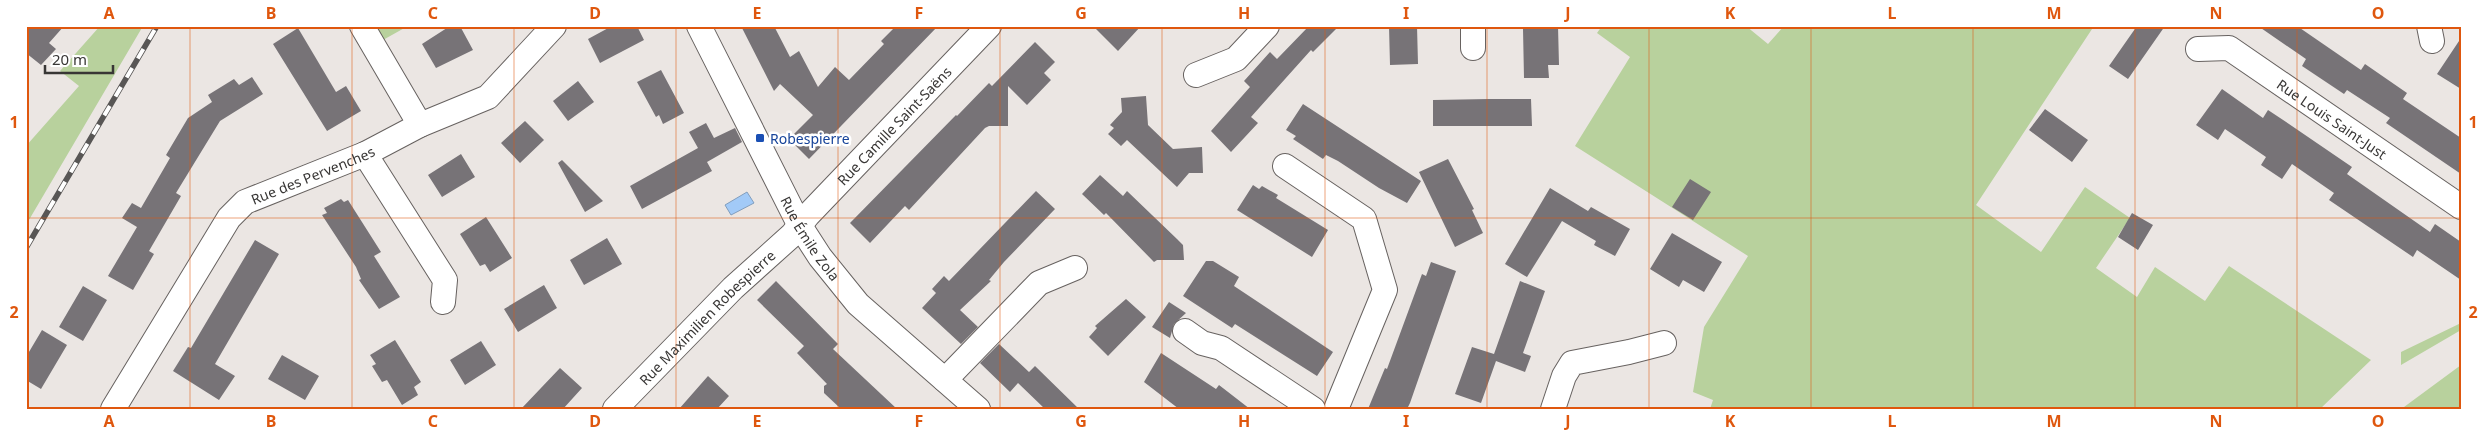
<svg xmlns="http://www.w3.org/2000/svg" width="2487" height="435" font-family="'Noto Sans',sans-serif">
<style>
.green{fill:#b8d19d}
.water{fill:#a2caf7;stroke:#829ebd}
.building{fill:#777377}
.lines{fill:none;stroke-linecap:round;stroke-linejoin:round}
.minor-casing{stroke:#676260;stroke-width:26}
.minor{stroke:#fff;stroke-width:24}
.rail-casing{stroke:#585655;stroke-width:5.5}
.rail{stroke:#fff;stroke-width:4;stroke-dasharray:11;stroke-linecap:butt}
.grid{fill:none;stroke:#df570e;stroke-width:1;stroke-opacity:0.55}
.transit-dot{fill:#1a4fb4;stroke:#fff;stroke-width:2}
.labels{text-anchor:middle;dominant-baseline:central;stroke-width:5;stroke-linejoin:round;paint-order:stroke}
.street-label{font-size:14px;fill:#383635;stroke:#fff}
.transit-label{font-size:14px;fill:#164399;stroke:#fff;text-anchor:start}
.neatline{fill:none;stroke:#df570e;stroke-width:2}
.grid-label{font-size:16px;text-anchor:middle;font-weight:bold;fill:#df570e}
</style>
<rect width="100%" height="100%" fill="#ebe6e3"/>
<path class="green" d="M100,26H143L26,225V146L79,86L60,71Z
M374,26H408L383,40Z
M1602,26H1746L1768,44L1784,26H2094L1976,205L2041,252L2085,187L2130,218L2096,268L2137,297L2155,267L2205,301L2229,266L2371,360L2320,409H1710L1713,400L1693,392L1704,327L1748,256L1575,146L1630,57L1597,33Z
M2461,323V330L2401,365V352Z
M2461,365V409H2402L2404,407Z"/>
<path class="water" d="M747,192L754,203L731,215L725,205Z"/>
<path class="building" d="M26,26H64L49,43L56,49L41,65L26,53Z
M450,26H460L473,50L436,68L422,44Z
M612,26H637L644,40L600,63L588,39Z
M741,26H774L790,57L799,51L818,87L835,67L849,80L884,44L881,41L896,26H938L809,159L789,139L813,115L780,84L774,91Z
M1093,26H1141L1118,51Z
M1309,26H1339L1313,52L1311,50L1251,117L1258,123L1231,152L1211,131L1250,87L1244,81L1270,52L1277,59Z
M1389,26H1417L1418,64L1390,65Z
M1525,26H1558L1559,65H1548L1549,78H1524L1523,29Z
M2137,26H2165L2128,79L2109,66Z
M2258,26H2297L2361,70L2365,64L2407,93L2403,99L2461,138V174L2386,123L2390,118L2347,90L2344,94L2302,66L2306,59Z
M298,28L336,92L346,86L361,111L327,131L273,44Z
M2461,38V89L2437,74Z
M1035,42L1055,62L1044,73L1051,80L1027,105L1008,86V126H989L985,128L909,210L905,206L870,243L850,223L956,115L957,116L989,83L992,86Z
M661,70L684,113L663,124L659,115L656,117L637,82Z
M252,77L263,94L220,121L176,193L181,196L149,251L154,254L133,290L108,276L137,227L122,218L132,203L141,208L170,158L166,155L188,118L212,102L208,95L234,79L239,85Z
M578,81L594,102L568,121L553,101Z
M2222,89L2263,118L2268,110L2289,124L2352,167L2347,174L2430,232L2435,224L2461,242V280L2417,250L2413,257L2329,200L2334,193L2292,164L2282,179L2261,165L2266,157L2225,129L2218,140L2196,125Z
M1146,96L1148,125L1173,149L1202,147L1203,173H1189L1177,187L1127,140L1121,146L1108,134L1114,128L1110,125L1122,112L1121,98Z
M1489,99H1531L1532,126H1433V100Z
M1303,104L1421,181L1407,203L1379,188L1338,161L1326,155L1323,159L1293,139L1296,136L1286,130Z
M2045,109L2088,140L2072,162L2029,130Z
M525,121L544,140L520,163L501,143Z
M706,123L714,138L735,128L742,142L707,162L712,171L642,209L630,186L698,148L689,132Z
M461,154L475,177L442,197L428,175Z
M1448,159L1474,209L1472,210L1483,233L1455,247L1419,172Z
M562,160L603,201L585,212L558,163Z
M1100,175L1123,196L1127,191L1177,239L1183,245L1184,260H1157L1154,262L1106,213L1104,215L1082,194Z
M1690,179L1711,192L1693,220L1672,207Z
M1253,185L1259,189L1262,186L1278,195L1276,198L1328,230L1312,257L1237,210Z
M1550,188L1588,211L1591,207L1630,229L1615,256L1594,245L1596,241L1562,221L1527,277L1505,264Z
M1036,191L1055,209L1004,262L989,280L991,281L960,310L978,327L961,344L922,308L936,293L932,289L944,276L949,281Z
M341,199L344,202L348,200L381,252L374,256L400,297L379,309L359,280L361,279L356,267L322,215L327,213L324,208Z
M2132,213L2153,225L2138,250L2118,237Z
M486,217L512,258L490,272L485,264L480,266L460,234Z
M1672,233L1722,262L1704,292L1683,280L1679,287L1650,269Z
M607,238L622,264L584,285L570,260Z
M255,240L279,254L215,364L235,376L219,400L173,371L188,347L191,348Z
M1206,261H1213L1239,277L1234,286L1333,352L1317,376L1235,324L1232,328L1183,296Z
M1431,262L1456,271L1410,403L1407,409H1368L1385,368L1387,369L1422,274L1426,276Z
M776,281L838,344L833,349L897,409H841L824,393V386L827,384L797,353L804,346L757,300Z
M1520,281L1545,291L1523,353L1531,356L1525,372L1496,361L1481,403L1455,394L1472,347L1494,354Z
M544,285L557,308L518,332L504,309Z
M83,286L107,300L83,341L59,327Z
M1126,299L1146,317L1108,356L1089,337L1097,328L1095,326Z
M1169,302L1186,313L1174,324L1170,338L1152,327Z
M42,330L67,345L41,389L26,380V357Z
M395,340L421,382L414,387L418,395L402,405L387,380L382,382L372,366L376,364L370,355Z
M481,341L496,365L465,385L450,360Z
M999,344L1029,372L1035,366L1079,409H1045L1018,383L1010,392L980,363Z
M1161,353L1216,389L1219,385L1250,409H1179L1144,382Z
M282,355L319,376L305,400L268,379Z
M560,368L582,388L563,409H521Z
M708,376L729,396L717,409H679Z"/>
<g class="lines">
<g class="minor-casing">
<g id="minor">
<path d="M362,26L420,125"/>
<path id="s1" d="M699,26L800,226L820,257L858,304L978,409"/>
<path d="M1473,26V48"/>
<path d="M2429,26L2432,41"/>
<path id="s2" d="M2198,49L2229,48L2461,207"/>
<path d="M1196,75L1236,59L1267,26"/>
<path d="M365,154L445,280L443,302"/>
<path d="M1285,166L1364,219L1385,290L1336,409"/>
<path d="M1185,331L1202,343L1221,348L1313,409"/>
<path d="M945,380L1039,283L1075,268"/>
<path id="s3" d="M113,409L229,218L245,202L365,154L420,125L488,97L554,26"/>
<path id="s4" d="M615,409L733,288L792,235L808,215L989,26"/>
<path d="M1553,409L1564,376L1572,363L1629,352L1664,343"/>
</g>
</g>
<use href="#minor" class="minor"/>
<g class="rail-casing">
<path id="rail" d="M26,248L157,26"/>
</g>
<use href="#rail" class="rail"/>
</g>
<path class="grid" d="M190,26V409M352,26V409M514,26V409M676,26V409M838,26V409M1000,26V409M1162,26V409M1325,26V409M1487,26V409M1649,26V409M1811,26V409M1973,26V409M2135,26V409M2297,26V409M26,218H2461"/>
<rect class="transit-dot" x="755" y="133" width="10" height="10" rx="2.5"/>
<g class="labels">
<g class="street-label">
<text stroke="none"><textPath href="#s2" startOffset="156">Rue Louis Saint-Just</textPath></text>
<text stroke="none"><textPath href="#s4" startOffset="398">Rue Camille Saint-Saëns</textPath></text>
<text stroke="none"><textPath href="#s3" startOffset="319">Rue des Pervenches</textPath></text>
<text stroke="none"><textPath href="#s1" startOffset="240">Rue Émile Zola</textPath></text>
<text stroke="none"><textPath href="#s4" startOffset="130">Rue Maximilien Robespierre</textPath></text>
</g>
<g class="transit-label">
<text x="770" y="138">Robespierre</text>
</g>
</g>
<rect width="2487" height="435" fill="none" stroke="#ffffff" stroke-width="55"/>
<path d="M45 65v8h68v-8" fill="none" stroke="#383635" stroke-width="2.5"/>
<text x="52" y="65" font-size="15" fill="#383635" stroke="#ffffff" stroke-width="4" paint-order="stroke">20 m</text>
<rect x="28" y="28" width="2432" height="380" class="neatline"/>
<g class="grid-label">
<text x="109" y="19">A</text>
<text x="271" y="19">B</text>
<text x="433" y="19">C</text>
<text x="595" y="19">D</text>
<text x="757" y="19">E</text>
<text x="919" y="19">F</text>
<text x="1081" y="19">G</text>
<text x="1244" y="19">H</text>
<text x="1406" y="19">I</text>
<text x="1568" y="19">J</text>
<text x="1730" y="19">K</text>
<text x="1892" y="19">L</text>
<text x="2054" y="19">M</text>
<text x="2216" y="19">N</text>
<text x="2378" y="19">O</text>
<text x="14" y="128">1</text>
<text x="2473" y="128">1</text>
<text x="14" y="318">2</text>
<text x="2473" y="318">2</text>
<text x="109" y="427">A</text>
<text x="271" y="427">B</text>
<text x="433" y="427">C</text>
<text x="595" y="427">D</text>
<text x="757" y="427">E</text>
<text x="919" y="427">F</text>
<text x="1081" y="427">G</text>
<text x="1244" y="427">H</text>
<text x="1406" y="427">I</text>
<text x="1568" y="427">J</text>
<text x="1730" y="427">K</text>
<text x="1892" y="427">L</text>
<text x="2054" y="427">M</text>
<text x="2216" y="427">N</text>
<text x="2378" y="427">O</text>
</g>
</svg>
